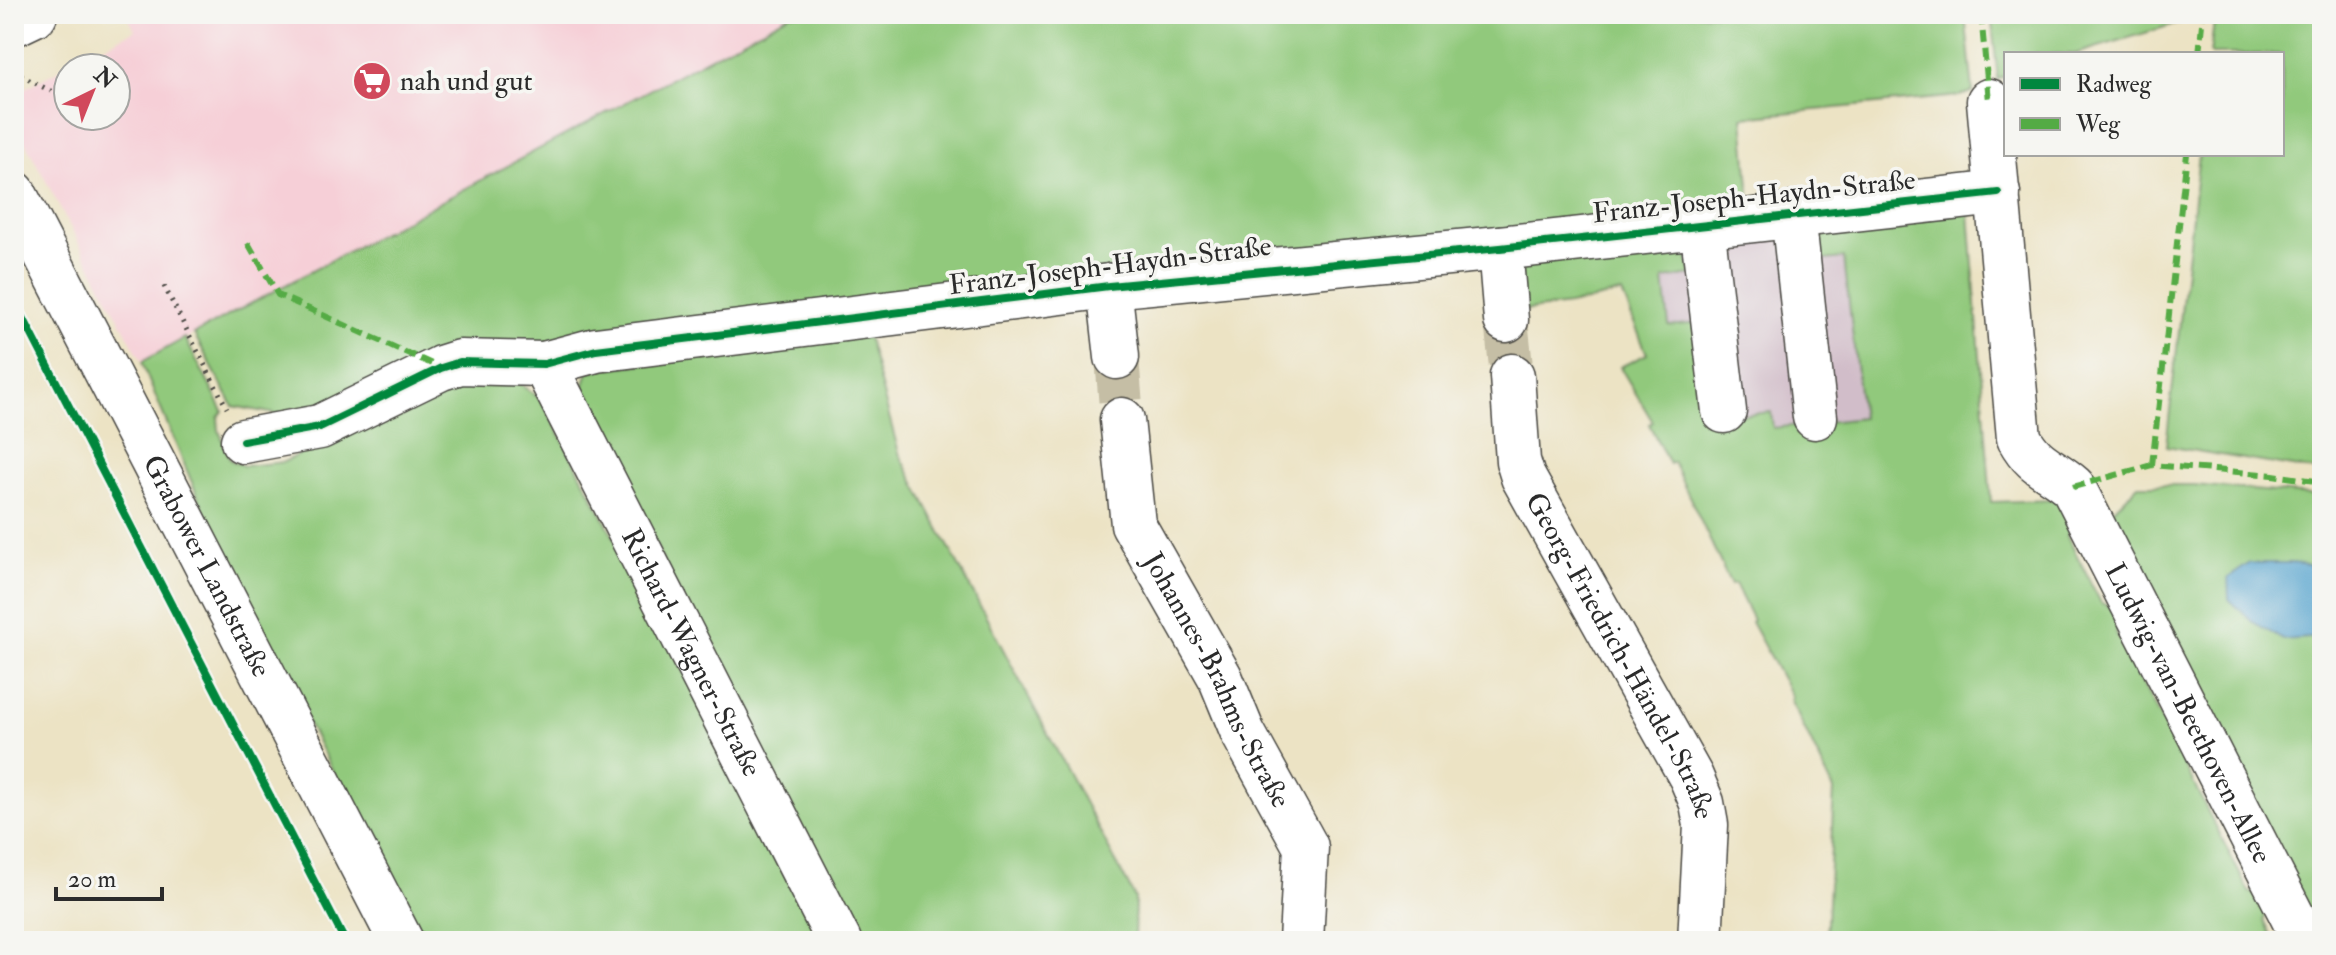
<svg xmlns="http://www.w3.org/2000/svg" width="2336" height="955" font-family="'IM FELL Double Pica',serif">
<style>
.built{fill:#f6cfd7;fill-rule:evenodd}
.industrial{fill:#d1bdc9}
.green{fill:#91c97c;stroke:#5e7a54;stroke-width:2}
.water{fill:#55a3ce;stroke:#40677c;stroke-width:2}
.lines{fill:none;stroke-linecap:round;stroke-linejoin:round}
.minor-tunnel{stroke:#c5bea5;stroke-width:44;stroke-dasharray:44 22;stroke-linecap:butt}
.minor-casing{stroke:#484742;stroke-width:47}
.major-casing{stroke:#484742;stroke-width:47}
.path{stroke:#484742;stroke-width:5;stroke-dasharray:2 6;stroke-linecap:butt}
.minor{stroke:#fff;stroke-width:44}
.major{stroke:#fff;stroke-width:44}
.quiet{stroke:#54ab44;stroke-width:6;stroke-dasharray:12 6;stroke-linecap:butt}
.cycleway-casing{stroke:#f6f6f2;stroke-width:13}
.cycleway{stroke:#00873e;stroke-width:8}
.labels{text-anchor:middle;dominant-baseline:central;stroke-width:7;stroke-linejoin:round;paint-order:stroke}
.poi-label{font-size:28px;fill:#2b2b2b;stroke:#f6f6f2;text-anchor:start}
.street-label{font-size:28px;fill:#2b2b2b;stroke:#f6f6f2}
</style>
<rect width="100%" height="100%" fill="#f6f6f2"/>
<filter id="ink" filterUnits="userSpaceOnUse"><feTurbulence type="fractalNoise" baseFrequency=".0125" numOctaves="2"/><feDisplacementMap in="SourceGraphic" scale="16" xChannelSelector="R" yChannelSelector="G"/><feConvolveMatrix kernelMatrix="1 2 1 2 8 2 1 2 1" color-interpolation-filters="sRGB"/></filter>
<filter id="wash" filterUnits="userSpaceOnUse"><feTurbulence type="fractalNoise" baseFrequency=".006" numOctaves="4" result="noise"/><feDisplacementMap in="SourceGraphic" scale="32" xChannelSelector="R" yChannelSelector="G"/><feGaussianBlur stdDeviation="1.8" result="paint"/><feColorMatrix in="noise" values="0 0 0 0 0 0 0 0 0 0 0 0 0 0 0 0 0 1.4 0 .05"/><feComposite in="paint" operator="in"/></filter>
<g filter="url(#wash)">
<rect width="100%" height="100%" fill="#ece3c4"/>
<path class="built" d="M126,14H791L142,362L14,121V94L135,30ZM68,68H116V116H68Z"/>
<path class="industrial" d="M1857,219L1877,426L1688,436L1641,244Z"/>
<path class="green" d="M791,14H1965L1973,92L1959,96L1743,117L1750,198L1456,240L1099,271L340,404L286,416L233,406L194,334Z
M1991,14H2183L2182,22L2075,54H2006V75L1998,80Z
M2215,14H2322V472L2166,446L2199,154H2282V54H2210Z
M1969,212L1991,502L2054,500L2060,503L2072,522L2067,536L2101,603L2116,609L2121,617L2116,633L2167,731L2182,736L2185,744L2181,759L2249,892L2264,897L2267,904L2264,921L2274,941H1826L1834,790L1790,699L1792,697L1751,622L1753,620L1735,584L1731,585L1673,462L1669,464L1649,424L1653,422L1620,367L1647,354L1622,293L1569,305L1520,311L1521,271L1527,263L1681,239L1693,275L1664,279L1669,326L1698,323L1741,415L1771,412L1773,428L1862,418L1844,258L1815,261L1812,232Z
M867,335L899,453L1135,898L1134,941H850L581,394L588,371Z
M185,338L223,411L218,418L219,430L230,460L244,466L284,462L446,381H516L542,400L826,941H421L232,577L149,381L142,362Z
M2138,485H2194L2322,496V941L2114,540L2113,510Z"/>
<path class="water" d="M2250,563H2293L2322,567V637L2283,640L2252,621L2229,599L2228,578Z"/>
</g>
<g filter="url(#ink)">
<g class="lines">
<path class="minor-tunnel" d="M1506,320L1512,376
M1117,357L1122,420"/>
<g class="minor-casing">
<g id="minor">
<path d="M14,24L35,14"/>
<path id="s1" d="M1989,101L2019,438C2035,467 2050,467 2073,487L2305,941"/>
<path d="M1793,214L1815,417"/>
<path d="M1702,225L1724,411"/>
<path d="M1500,248L1506,320"/>
<path d="M1109,286L1117,357"/>
<path id="s2" d="M544,364L839,941"/>
<path id="s3" d="M1512,376L1518,461L1523,477L1691,777L1702,803L1706,825L1700,941"/>
<path id="s4" d="M1122,420L1133,524L1220,677L1243,733L1306,847L1301,941"/>
<path d="M243,441L320,427L441,368L460,362L544,364L596,350L1109,286L1500,248L1998,193"/>
</g>
</g>
<g class="major-casing">
<g id="major">
<path id="s5" d="M14,193L401,941"/>
</g>
</g>
<path class="path" d="M14,72L68,100
M164,286L227,408"/>
<use href="#minor" class="minor"/>
<use href="#major" class="major"/>
<path class="quiet" d="M1981,14L1989,101
M2199,54L2203,14
M248,243L278,295L441,368
M2152,465L2187,154
M2073,487L2152,465L2273,475L2322,482"/>
<g class="cycleway-casing">
<path id="cycleway" d="M14,300L345,941
M243,441L320,427L441,368L460,362L544,364L596,350L1109,286L1500,248L1998,193"/>
</g>
<use href="#cycleway" class="cycleway"/>
</g>
</g>
<defs>
<g id="supermarket-disc" transform="scale(2)"><circle r="9.5" fill="#d1495b" stroke="#f6f6f2"/><path d="M-6-5.5h2.5l.6 2H6L4.5 2H-2.5L-4.4-4H-6ZM-1.5 3.2a1.3 1.3 0 1 0 .1 0ZM3 3.2a1.3 1.3 0 1 0 .1 0Z" fill="#fff"/></g>
</defs>
<g fill-rule="evenodd">
<use href="#supermarket-disc" x="372" y="81"/>
</g>
<g class="labels">
<g class="poi-label">
<text x="400" y="81">nah und gut</text>
</g>
<g class="street-label">
<text transform="translate(1754 197) rotate(-6)">Franz-Joseph-Haydn-Straße</text>
<text transform="translate(1110 266) rotate(-7)">Franz-Joseph-Haydn-Straße</text>
<text stroke="none"><textPath href="#s5" startOffset="420">Grabower Landstraße</textPath></text>
<text stroke="none"><textPath href="#s2" startOffset="324">Richard-Wagner-Straße</textPath></text>
<text stroke="none"><textPath href="#s3" startOffset="306">Georg-Friedrich-Händel-Straße</textPath></text>
<text stroke="none"><textPath href="#s4" startOffset="282">Johannes-Brahms-Straße</textPath></text>
<text stroke="none"><textPath href="#s1" startOffset="666">Ludwig-van-Beethoven-Allee</textPath></text>
</g>
</g>
<rect width="2336" height="955" fill="none" stroke="#f6f6f2" stroke-width="48"/>
<rect x="2004" y="52" width="280" height="104" fill="#f6f6f2" stroke="#a5a5a2" stroke-width="2"/>
<rect x="2020" y="78" width="40" height="12" fill="#00873e" stroke="#a5a5a2" stroke-width="2"/>
<text x="2076" y="92" font-size="24" fill="#2b2b2b">Radweg</text>
<rect x="2020" y="118" width="40" height="12" fill="#54ab44" stroke="#a5a5a2" stroke-width="2"/>
<text x="2076" y="132" font-size="24" fill="#2b2b2b">Weg</text>
<g transform="translate(92 92) rotate(43)"><circle r="38" fill="#f6f6f2" stroke="#a5a5a2" stroke-width="2"/>
<path d="M0-6L14 30L0 20L-14 30Z" fill="#d1495b"/>
<text y="-12" font-size="22" font-weight="bold" text-anchor="middle" fill="#2b2b2b">N</text>
</g>
<path d="M56 887v12h106v-12" fill="none" stroke="#2b2b2b" stroke-width="4"/>
<text x="68" y="887" font-size="24" fill="#2b2b2b" stroke="#f6f6f2" stroke-width="6" paint-order="stroke">20 m</text>
</svg>
